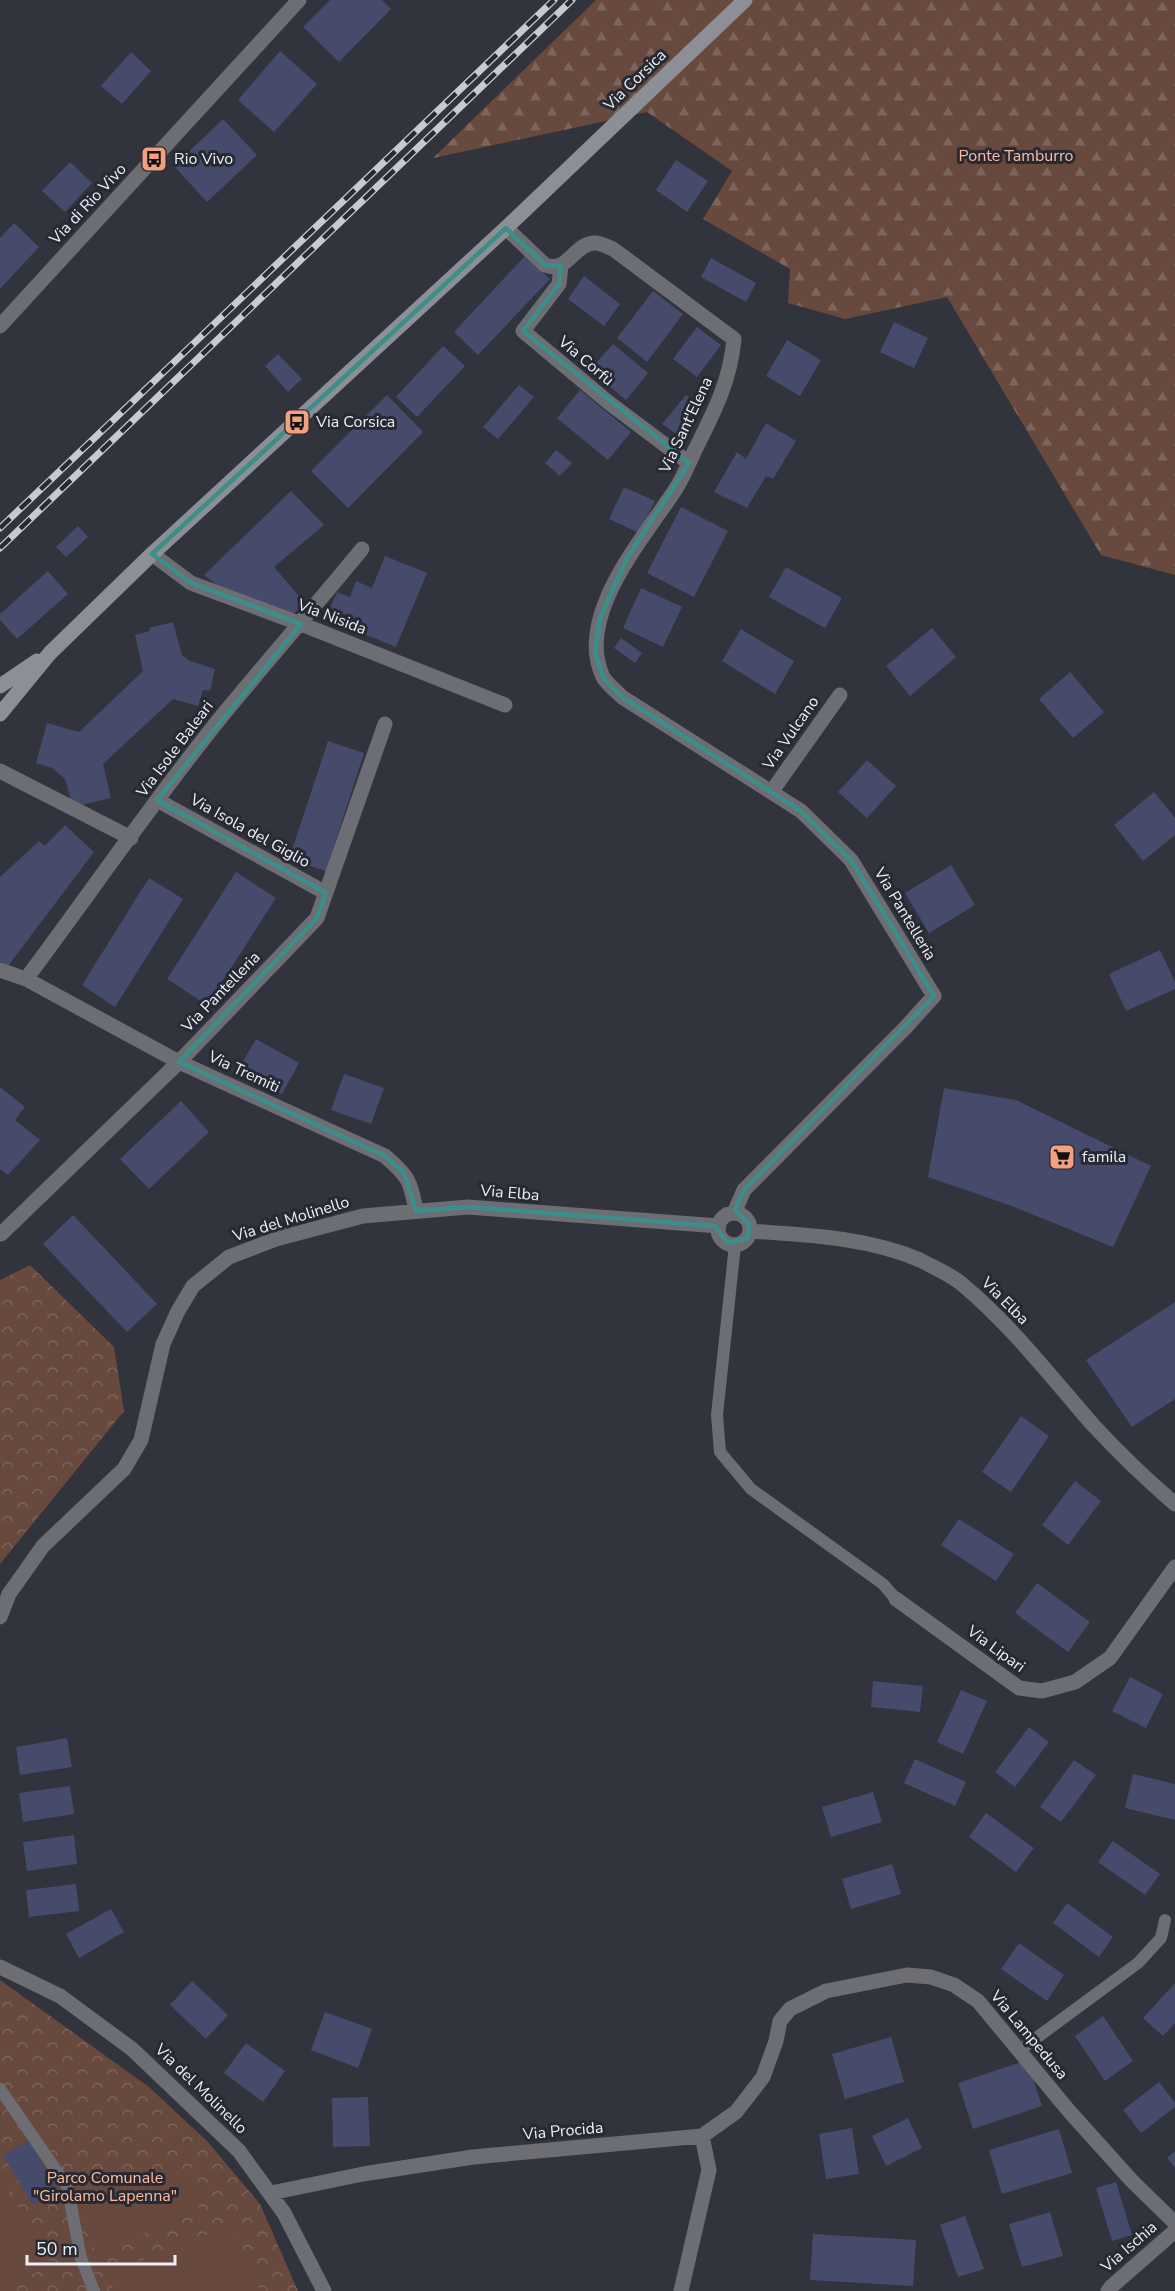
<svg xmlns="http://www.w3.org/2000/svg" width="1175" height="2291" font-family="'Nunito Sans',sans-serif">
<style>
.forest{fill:url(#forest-firs)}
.park{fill:url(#park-crowns)}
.garden{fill:#68493d}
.building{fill:#464b6c}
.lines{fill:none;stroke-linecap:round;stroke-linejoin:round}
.service{stroke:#6d6e74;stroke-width:12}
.minor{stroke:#6d6e74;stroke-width:15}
.tertiary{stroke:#6d6e74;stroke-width:15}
.secondary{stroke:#8d8f97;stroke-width:15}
.rail-casing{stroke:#c8cad2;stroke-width:7}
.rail{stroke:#272933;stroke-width:4.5;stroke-dasharray:14;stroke-linecap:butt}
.marked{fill:none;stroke:#3b8e89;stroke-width:4.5;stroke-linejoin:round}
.labels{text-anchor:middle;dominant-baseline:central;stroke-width:6;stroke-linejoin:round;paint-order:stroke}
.street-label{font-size:16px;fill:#edeff6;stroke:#272933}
.park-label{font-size:16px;fill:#fdbb9f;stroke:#272933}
.poi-label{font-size:16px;fill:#edeff6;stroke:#272933;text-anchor:start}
</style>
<defs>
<pattern id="forest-firs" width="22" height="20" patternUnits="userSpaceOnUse" patternTransform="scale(1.5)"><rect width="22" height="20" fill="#68493d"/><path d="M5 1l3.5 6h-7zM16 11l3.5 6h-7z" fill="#7e645a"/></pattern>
<pattern id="park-crowns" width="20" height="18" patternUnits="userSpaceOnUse" patternTransform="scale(1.5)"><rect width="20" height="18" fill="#68493d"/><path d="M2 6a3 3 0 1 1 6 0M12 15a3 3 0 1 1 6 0" fill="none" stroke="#7e645a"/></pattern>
</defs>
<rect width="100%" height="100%" fill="#31333d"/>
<path class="forest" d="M596,0H1175V575L1101,555L947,297L845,319L788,303L790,269L703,219L732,171L647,112L433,158Z"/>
<path class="park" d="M30,1265L114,1347L124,1411L0,1564V1280Z
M0,1980L149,2087L207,2141L260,2204L298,2291H0Z"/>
<path class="garden" d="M180,2163L200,2211L96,2253L77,2206Z
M0,2176L51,2264L4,2291H0Z
M233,2224L258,2288L262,2287L263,2291H115L108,2274Z"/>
<path class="building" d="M330,0H382L391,9L339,62L303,27Z
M280,51L317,84L274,132L238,100Z
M131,52L151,71L122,104L101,86Z
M223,119L257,155L207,202L174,166Z
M676,160L708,181L687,212L656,190Z
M70,162L92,183L65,212L42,191Z
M14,223L39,247L0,289V238Z
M525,256L550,279L478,355L454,332Z
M711,258L756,283L746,302L701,277Z
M584,276L620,304L604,326L568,299Z
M653,291L683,314L647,362L617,338Z
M894,322L928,338L914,368L880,352Z
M697,327L721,345L697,377L673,359Z
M787,340L821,360L800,396L766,376Z
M613,344L648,373L626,400L590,370Z
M443,346L465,366L417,417L396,397Z
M278,354L302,379L288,392L265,366Z
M519,385L534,397L498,439L483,427Z
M580,390L631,432L608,460L557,418Z
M387,395L423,432L348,508L311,471Z
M686,395L699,406L685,440L662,424Z
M766,423L796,441L773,479L766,476L747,508L714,492L737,452L746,459Z
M556,450L572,463L560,476L545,463Z
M624,487L655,501L639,533L609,519Z
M291,491L324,525L274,567L304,602L293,615L225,591L204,575Z
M681,507L728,531L694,597L647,573Z
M78,526L88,537L66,557L56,547Z
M385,556L427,573L396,647L355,630L359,620L330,608L337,592L350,597L356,581L372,588Z
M786,567L842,598L825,628L769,597Z
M48,571L68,594L17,639L0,620V614Z
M641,588L682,607L663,647L623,628Z
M173,622L182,655L190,661L215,669L210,691L203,690L198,706L173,699L103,764L111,798L73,807L65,779L52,768L36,763L47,723L79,732L143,671L135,635L150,631L149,628Z
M932,628L956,657L910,696L886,666Z
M741,629L794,661L775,694L722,661Z
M621,638L642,653L635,663L614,648Z
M1070,672L1104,712L1073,738L1039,699Z
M328,741L364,753L326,871L289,859Z
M867,760L896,786L867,818L838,792Z
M1154,792L1175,818V835L1143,861L1114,825Z
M65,825L94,852L8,966L0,962V877L39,841L45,846Z
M951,865L975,905L929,933L905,893Z
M236,872L276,898L207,1005L167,979Z
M149,878L183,899L115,1007L82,985Z
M1160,950L1175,982V989L1126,1011L1109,974Z
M256,1039L299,1063L282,1094L238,1070Z
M344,1074L384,1088L371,1124L331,1110Z
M0,1087L25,1107L15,1120L40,1140L8,1175L0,1169Z
M944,1088L1016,1100L1151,1166L1113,1247L1009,1205L928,1177Z
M181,1101L209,1132L149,1189L120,1159Z
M73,1215L157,1304L127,1332L43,1244Z
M1175,1302V1399L1132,1427L1086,1360Z
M1021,1416L1049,1436L1011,1492L982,1472Z
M1075,1481L1101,1501L1068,1545L1042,1525Z
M959,1519L1014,1554L996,1581L941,1545Z
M1037,1583L1090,1622L1068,1652L1015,1613Z
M1130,1677L1163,1694L1146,1728L1112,1711Z
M873,1681L923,1686L920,1712L871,1707Z
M961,1690L987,1701L963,1754L937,1742Z
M1029,1727L1049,1742L1015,1787L995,1772Z
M67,1738L72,1767L20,1775L16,1747Z
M915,1759L966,1782L955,1806L904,1783Z
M1074,1760L1096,1775L1061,1822L1040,1807Z
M1133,1774L1175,1784V1820L1125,1808Z
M70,1786L74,1814L23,1822L19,1793Z
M873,1792L882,1822L831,1837L822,1807Z
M986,1813L1034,1848L1016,1872L969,1837Z
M74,1835L77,1864L27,1871L23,1842Z
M1113,1841L1160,1874L1145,1895L1098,1862Z
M892,1864L901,1894L851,1909L842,1879Z
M76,1884L79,1911L29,1917L26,1890Z
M1067,1903L1113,1937L1099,1957L1053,1923Z
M111,1909L124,1932L79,1958L66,1934Z
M1019,1943L1064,1975L1047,2001L1001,1969Z
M192,1981L228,2015L206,2039L170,2005Z
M1175,1983V2023L1163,2036L1143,2018Z
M325,2012L372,2029L358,2068L311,2050Z
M1103,2016L1133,2061L1105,2081L1075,2036Z
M891,2037L904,2082L845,2099L832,2054Z
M246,2043L285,2071L263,2102L224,2073Z
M1027,2060L1042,2106L973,2129L958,2083Z
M1159,2082L1175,2103V2107L1141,2133L1123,2110Z
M368,2097L370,2146L333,2147L332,2098Z
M908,2118L922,2148L886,2166L872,2136Z
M852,2128L859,2174L826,2179L819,2134Z
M1059,2129L1072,2173L1002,2194L989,2150Z
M29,2140L58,2190L33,2205L3,2155Z
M1175,2151V2168L1167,2158Z
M1116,2182L1132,2235L1112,2241L1096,2188Z
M1050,2212L1063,2256L1022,2267L1009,2224Z
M965,2216L984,2269L958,2277L940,2225Z
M813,2234L916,2240L913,2286L810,2280Z"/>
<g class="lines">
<path class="service" d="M735,1245L717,1415L720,1452L751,1489L883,1584L896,1599
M1020,2050L1138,1963L1161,1938L1165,1920
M0,2089L67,2186L81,2258L94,2291"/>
<path class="minor" d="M506,228L545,265C568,274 574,243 595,243C601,243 608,247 613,249L734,339C730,382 714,412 695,450C689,463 683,478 675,490C644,538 574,616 603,677C607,684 616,691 622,697L801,811L851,860L934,996L906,1027L744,1190L734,1213
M561,266L559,284L523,331L608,402L689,463
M152,554L191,583L301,624L505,705
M0,771L131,838
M772,791L840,695
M157,800L326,893
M0,970L26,979L179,1062L385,1156C409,1177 410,1180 416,1211
M26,979C91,892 153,801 222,716C268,660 316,605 362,549
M718 1229a16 16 0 1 1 32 0a16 16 0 1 1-32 0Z
M750,1231C806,1235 867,1237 920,1260C933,1267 952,1275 963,1285C1012,1326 1051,1377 1093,1425C1119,1453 1146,1479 1175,1504
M1,1234L179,1062L317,918L385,724
M896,1599L1019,1688L1042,1691L1075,1682L1110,1658L1175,1567
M0,1617L9,1594L43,1546L124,1469L141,1440L163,1344L178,1311L193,1286L229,1257L276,1239L363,1216L468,1207L719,1226
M0,1967L60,1996L132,2049L239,2151L284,2213L324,2291
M702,2136L736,2112L763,2077L776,2041L780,2021L790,2009L826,1991L907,1975L931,1977L954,1985L978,2001L1069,2111L1132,2181L1175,2223
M271,2193L363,2174L473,2157L702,2136L709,2170L681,2291"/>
<path class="tertiary" d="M0,326L299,0
M1108,2291L1111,2287L1175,2231"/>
<path class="secondary" d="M0,686L37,661
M0,714L50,653L152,554L506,228L745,0"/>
<g class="rail-casing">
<path id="rail" d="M0,528L554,0
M0,548L572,0"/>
</g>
<use href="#rail" class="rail"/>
</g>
<path class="marked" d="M506,228L545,265L561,266L559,284L523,331L689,463L627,558L600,618L595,653L604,679L622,697L801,811L851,860L934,996L744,1190L735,1210L749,1224L748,1238L728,1243L715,1226L468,1207L416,1211L404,1173L385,1156L179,1062L317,918L326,893L157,800L301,624L191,583L152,554Z"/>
<defs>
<g id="bus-square" transform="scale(1.35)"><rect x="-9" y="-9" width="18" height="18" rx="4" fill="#f2a07e" stroke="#272933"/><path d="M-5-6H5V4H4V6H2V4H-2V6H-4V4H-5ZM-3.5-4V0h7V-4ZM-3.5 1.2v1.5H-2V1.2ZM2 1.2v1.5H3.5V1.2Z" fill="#111"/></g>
<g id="supermarket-square" transform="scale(1.35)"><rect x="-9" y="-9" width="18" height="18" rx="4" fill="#f2a07e" stroke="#272933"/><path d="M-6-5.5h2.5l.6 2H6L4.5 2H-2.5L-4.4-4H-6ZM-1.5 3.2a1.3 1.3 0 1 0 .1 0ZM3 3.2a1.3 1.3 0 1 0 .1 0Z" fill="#111"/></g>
</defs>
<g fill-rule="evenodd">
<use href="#bus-square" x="154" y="159"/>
<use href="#bus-square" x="297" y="422"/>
<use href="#supermarket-square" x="1062" y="1157"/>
</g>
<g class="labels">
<g class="street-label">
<text transform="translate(635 80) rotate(-44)">Via Corsica</text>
<text transform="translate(88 204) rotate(-47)">Via di Rio Vivo</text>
<text transform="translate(586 361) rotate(40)">Via Corfù</text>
<text transform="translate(686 425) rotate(-65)">Via Sant'Elena</text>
<text transform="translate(332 617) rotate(21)">Via Nisida</text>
<text transform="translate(791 733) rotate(-55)">Via Vulcano</text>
<text transform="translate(175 749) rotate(-53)">Via Isole Baleari</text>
<text transform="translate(250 831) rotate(29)">Via Isola del Giglio</text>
<text transform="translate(905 914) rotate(59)">Via Pantelleria</text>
<text transform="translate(221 992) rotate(-46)">Via Pantelleria</text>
<text transform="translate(244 1072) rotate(25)">Via Tremiti</text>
<text transform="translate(510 1193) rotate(5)">Via Elba</text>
<text transform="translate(291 1219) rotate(-17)">Via del Molinello</text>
<text transform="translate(1005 1301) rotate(45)">Via Elba</text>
<text transform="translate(996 1649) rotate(36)">Via Lipari</text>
<text transform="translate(1029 2035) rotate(50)">Via Lampedusa</text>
<text transform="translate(201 2089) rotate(44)">Via del Molinello</text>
<text transform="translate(563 2131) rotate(-5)">Via Procida</text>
<text transform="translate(1129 2247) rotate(-41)">Via Ischia</text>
</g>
<g class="park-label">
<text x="1016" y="156">Ponte Tamburro</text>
<text x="105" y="2178">Parco Comunale<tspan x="105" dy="18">"Girolamo Lapenna"</tspan></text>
</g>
<g class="poi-label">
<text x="174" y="159">Rio Vivo</text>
<text x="316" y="422">Via Corsica</text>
<text x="1082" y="1157">famila</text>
</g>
</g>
<path d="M27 2255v9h148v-9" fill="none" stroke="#edeff6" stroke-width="3"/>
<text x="36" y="2255" font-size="18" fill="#edeff6" stroke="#272933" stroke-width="4.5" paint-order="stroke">50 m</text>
</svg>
